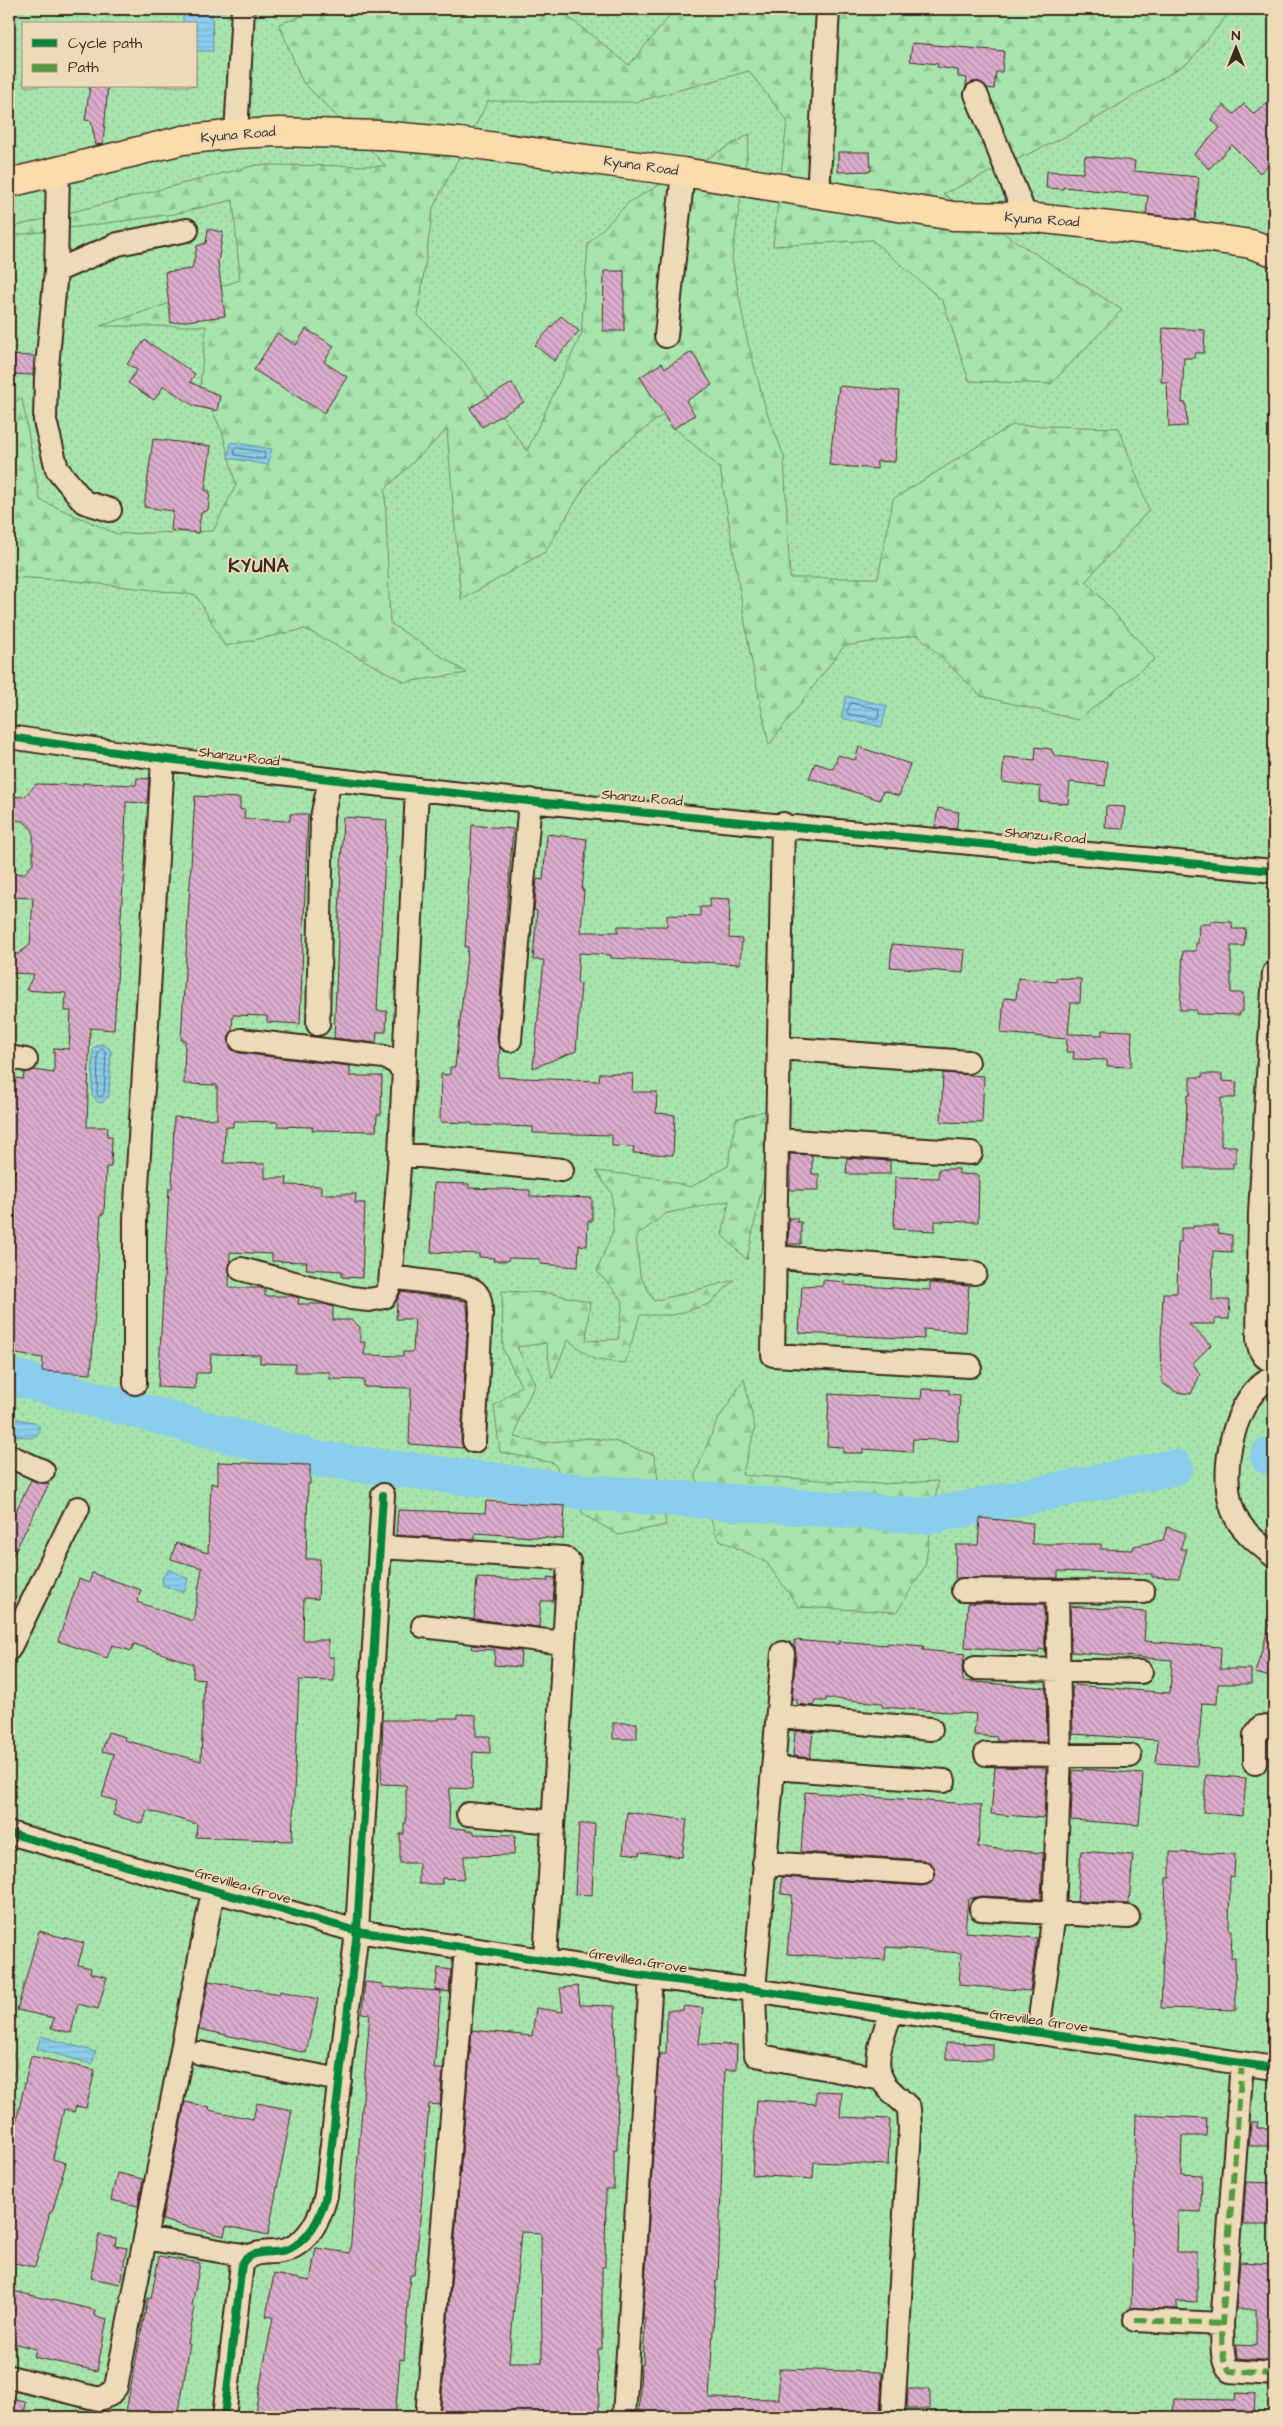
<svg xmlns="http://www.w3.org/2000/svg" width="1283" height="2426" font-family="'Architects Daughter',sans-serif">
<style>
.grass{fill:url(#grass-dots);stroke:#718866;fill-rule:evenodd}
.forest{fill:url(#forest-firs);stroke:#718866}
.water{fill:url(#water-rules);stroke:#6a8c9a}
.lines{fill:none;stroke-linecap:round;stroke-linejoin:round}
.shore{stroke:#5b6b70;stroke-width:1}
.river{stroke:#8acdec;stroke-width:36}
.building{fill:url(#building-back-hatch);stroke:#3b2a1e;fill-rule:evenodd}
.minor-casing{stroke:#3b2a1e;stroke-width:26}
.major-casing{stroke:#3b2a1e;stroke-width:31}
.minor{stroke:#eddab8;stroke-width:22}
.major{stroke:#fcdcac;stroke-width:28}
.quiet{stroke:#529c3f;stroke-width:6;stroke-dasharray:12 6;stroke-linecap:butt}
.cycleway-casing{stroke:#eddab8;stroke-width:11}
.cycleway{stroke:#00873e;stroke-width:8}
.labels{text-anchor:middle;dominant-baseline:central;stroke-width:4;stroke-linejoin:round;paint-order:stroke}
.street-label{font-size:14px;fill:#3b2a1e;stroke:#eddab8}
.district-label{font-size:19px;font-weight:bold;letter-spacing:1px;fill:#3b2a1e;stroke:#eddab8}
</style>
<defs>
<pattern id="grass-dots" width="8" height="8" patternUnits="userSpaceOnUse" patternTransform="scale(1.25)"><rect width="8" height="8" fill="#a7e5ad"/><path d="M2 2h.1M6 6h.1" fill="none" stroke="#91c594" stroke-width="1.8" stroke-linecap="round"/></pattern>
<pattern id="forest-firs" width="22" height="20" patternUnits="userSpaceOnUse" patternTransform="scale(1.25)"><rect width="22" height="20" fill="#a7e5ad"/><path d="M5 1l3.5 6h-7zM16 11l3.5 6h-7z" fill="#91c594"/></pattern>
<pattern id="water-rules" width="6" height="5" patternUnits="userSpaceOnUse" patternTransform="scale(1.25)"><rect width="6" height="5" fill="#8acdec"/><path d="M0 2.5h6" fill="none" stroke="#78b0ca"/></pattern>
<pattern id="building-back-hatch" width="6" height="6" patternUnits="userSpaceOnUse" patternTransform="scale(1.25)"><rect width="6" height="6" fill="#dbaccc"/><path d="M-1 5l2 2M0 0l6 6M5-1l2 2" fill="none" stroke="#b38ca5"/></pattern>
</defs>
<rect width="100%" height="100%" fill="#e8ccbe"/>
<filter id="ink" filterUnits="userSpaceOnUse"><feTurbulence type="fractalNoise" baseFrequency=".02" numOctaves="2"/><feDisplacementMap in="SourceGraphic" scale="10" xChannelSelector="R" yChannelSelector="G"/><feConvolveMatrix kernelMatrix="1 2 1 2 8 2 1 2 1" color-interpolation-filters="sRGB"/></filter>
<g filter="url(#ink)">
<path class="grass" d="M9,9H1274V2417H9ZM24,24H196V86H24Z"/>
<path class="forest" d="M324,9H562V12L629,65L673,12L684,9H1232L1189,62L1071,134L943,194L1122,310L1051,384L969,381L943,301L872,240L773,246L787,121L749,71L636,102L488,101L433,208L418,315L464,362L527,451L581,335L588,244L629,202L750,134L732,258L747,339L766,410L784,456L790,578H878L893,499L1012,425L1119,428L1149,510L1086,581L1155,659L1078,720L981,696L918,635L844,646L769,745L750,653L720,468L661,416L598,465L545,552L461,600L447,430L385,489L390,623L467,673L405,682L305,629L225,646L196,595L66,580L9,577V404L22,398L40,500L117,534L213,531L236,485L222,431L200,387L206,326H100L240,280L233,200L174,214L9,236V228L256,165L386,166L302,81L279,24Z
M772,1109L768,1156L747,1260L722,1235L729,1201L667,1213L636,1236L640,1275L654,1301L734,1280L709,1304L674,1315H640L625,1363L595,1360L568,1340L552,1379L546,1343L517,1347L535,1384L520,1416L515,1437L542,1443L589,1438L614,1441L654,1455L666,1525L619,1535L584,1515L554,1463L500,1452L494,1406L521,1386L503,1349L502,1291L549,1293L590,1302L586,1341L618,1339L623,1301L597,1271L613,1230L612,1193L596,1171L656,1178L691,1187L728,1166L736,1119Z
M744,1379L755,1429L742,1475L879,1484L938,1481L925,1566L897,1612L799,1607L766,1562L718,1539L695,1475L715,1425Z
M9,2044L17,2064L9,2087Z"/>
<path class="water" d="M183,9H212L213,51H196V24H183Z
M231,442L272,449L268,465L228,458Z
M846,696L887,706L882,727L841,718Z
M102,1044L109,1048L111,1052L109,1096L103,1102L99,1103L92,1095L93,1052L94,1047Z
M11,1418L34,1422L39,1426V1433L32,1438L9,1435V1430L13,1425L10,1423Z
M168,1570H171L188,1579L185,1591L180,1592L163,1585L162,1578Z
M41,2036L96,2052L92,2064L37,2049Z"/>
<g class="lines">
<path class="shore" d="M237,448L264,452L265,458L262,459L235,455L234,450Z
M851,703L879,709L878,719L848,714L847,712Z
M102,1049L106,1053L104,1094L100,1097L97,1094L98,1053Z"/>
<path class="river" d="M9,1376L317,1459L585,1492L929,1516L1175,1467
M1268,1456L1274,1455"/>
</g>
<path class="building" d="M912,43L1004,51L1002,72H996L994,89L987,88L977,81L966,86L967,78L958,77V70L937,67L938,64L910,61Z
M90,86H108L103,144L96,145L91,121L85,120Z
M1274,98V159L1260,173L1232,145L1209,169L1194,154L1220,128L1211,119L1224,105L1234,114L1244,104L1254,114Z
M838,152H870L871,171L838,172Z
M1085,156L1135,161L1134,171L1199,177L1195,220L1146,214L1148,196L1064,187L1063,189L1046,188L1047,171L1083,173Z
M208,229L223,232L218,262L225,316L171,323L165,272L192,269L197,246L206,243Z
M604,271H624V331H603Z
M561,316L579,331L554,361L535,345Z
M1163,328L1205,330L1204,353H1195L1194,358H1184L1182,403H1186L1187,426L1169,427L1167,382H1161Z
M306,329L334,346L324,362L347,377L324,413L254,370L277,333L296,345Z
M145,340L195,374L190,382L220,396L217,411L194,406L164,386L154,400L128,383L137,370L127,364Z
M692,352L712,385L686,401L695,415L673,429L640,377L662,363L665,368Z
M10,355L34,356L33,375L9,374Z
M512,383L524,402L482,427L470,408Z
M839,386L899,391L895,462L877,461V469L829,465Z
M153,439L211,446L205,490L210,491L208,510L201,513L198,533L171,530L173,511L144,507Z
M859,747L910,764L899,796L883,791L880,800L809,778L815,763L833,769L838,755L855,760Z
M1036,747L1051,749L1055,756L1107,762L1105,786L1070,782L1068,804L1039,801L1041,787L1002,782L1004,757L1035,760Z
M137,778L149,779L147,803L126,802L125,834H126L114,1030L90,1028L87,1127H108L107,1136H112L111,1167H106L104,1214H101L91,1374L42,1371L43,1358L9,1353V1196H12L16,1160L9,1159V1109L13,1078L23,1079L24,1073L34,1070L54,1073V1048L69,1049L71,1011H65L66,993L26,990L34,974L9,973V953L18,954L30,945L33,898L9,897V873L24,874L33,864V831L24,821L9,820V796L24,797L36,784L83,785V783L136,785Z
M195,796L240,798V809L245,810L244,819L290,821V814H308L300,1024L267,1022V1016L233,1015L232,1031L228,1039L231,1049L239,1053L350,1066V1076H382L381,1115H377L376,1131L312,1130L313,1127L278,1126V1122L233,1121V1127H225L224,1163L265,1164V1178H287L286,1185L321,1186V1194H356L355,1203H365L362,1278L342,1277V1271L306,1269L307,1262L272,1261V1254L230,1252L229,1288H260L265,1289V1296H292L299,1298L298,1304H324L333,1307V1320H352L360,1327V1342H365L364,1355L403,1356V1352H413L415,1319H396L397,1301L401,1292L466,1301L468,1314L461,1440L463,1448L409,1444L411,1388L364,1387V1380L330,1379V1372H295V1364L260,1363V1355L211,1354L210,1373H196L195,1389L158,1387L169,1188H172L174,1117L217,1119V1085L184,1084L185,1040H181Z
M1106,806L1125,807L1123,829L1105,828Z
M938,808L959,812L956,829L935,827Z
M343,817L387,820L377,1011H387L386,1032H377L376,1043L334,1038Z
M472,825L513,829L497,1039L500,1048L498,1077L599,1081L600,1073L633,1074L632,1092H657L656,1113L675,1115L673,1155L633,1153L634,1147L612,1146V1135L533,1133V1127L472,1125V1123L440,1122L441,1074L450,1075V1067H455L468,947H465Z
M547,834L587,839L582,890H584L581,932H618V926H667V915L700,916V907H709L710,898L730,899L729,938L742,939L740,964L611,958V955L579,953L577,983L581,984L576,1051L533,1068L544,960H533L537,911L534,910L537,879L543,880Z
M1211,921L1232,922V929H1246L1244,946H1231V993H1243V1011H1240V1015L1196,1014V1010H1180L1183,951H1196V943H1198L1199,924H1211Z
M892,944L965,950L963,973L890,967Z
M1018,978L1056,982V978L1081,979L1080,1003H1071L1068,1034L1102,1035V1030L1132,1031L1131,1067L1107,1066V1060L1073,1059L1074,1052H1066L1067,1039L1001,1033L1004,998L1016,999Z
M943,1073L984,1076L982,1123L941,1122Z
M1202,1074H1222V1081L1237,1082L1235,1098H1221V1146H1236V1163H1233V1168H1185L1187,1095H1190V1077H1202Z
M790,1154L812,1155V1174H819V1190H790Z
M847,1158L890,1161V1174H846Z
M939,1169H959V1174L979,1175L978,1222L935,1221V1231L894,1229L895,1177L938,1178Z
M434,1183L469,1184V1188L530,1190V1196L592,1198V1221H588L587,1246L579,1245L578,1267L540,1264V1259L509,1258L508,1261H493L494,1258L479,1257V1254L431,1252Z
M789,1218H797V1222H801V1244H788Z
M1193,1226H1218V1233L1232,1235V1252L1213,1251L1212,1300H1230L1229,1319H1215V1324H1189L1211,1345L1193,1363L1200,1375L1191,1394L1176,1392L1162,1383L1161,1339L1163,1293H1177L1178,1242H1181V1228H1193Z
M823,1280L845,1282V1285L930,1290V1283L969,1286L966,1332L924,1329V1339L799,1333L802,1286L823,1285Z
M922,1389L949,1390V1394L960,1395L958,1441L913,1439L912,1452L863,1449V1453H843V1447L827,1446L829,1394L921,1399Z
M218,1462L310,1465V1484H308L306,1559H320L318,1599L304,1598L303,1640H328V1657H334V1681L299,1680L292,1841L196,1837L197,1824L147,1810L143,1824L113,1815L117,1801L102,1797L114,1754L102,1751L108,1732L125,1737L124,1740L201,1761L204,1679L193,1678V1664L134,1644L131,1651L112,1645L107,1658L58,1641L79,1579L89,1583L92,1573L141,1590L137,1602L193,1621L202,1568L171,1559L176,1543L208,1553L211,1483L218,1485Z
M31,1480L49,1484L9,1563V1525Z
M486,1501L565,1506L563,1539L475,1533V1540L396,1535L398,1510L485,1513Z
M980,1518L1033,1523L1032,1544H1101V1549L1133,1550L1134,1546L1163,1540L1167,1527L1186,1533L1180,1549H1187L1179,1578L1152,1577V1574L1058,1571V1578H955L956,1545H978Z
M548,1577L555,1578L553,1601H541L539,1627L474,1619L477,1578L548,1581Z
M968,1603L1044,1604L1045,1650L1039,1649L1038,1653L965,1647Z
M1070,1606L1146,1612L1144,1641L1221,1647L1220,1669H1251V1684H1218L1217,1704L1202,1703L1197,1766L1156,1763L1158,1740L1073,1734L1072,1690L1074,1685L1170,1693L1172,1660L1071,1652Z
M1270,1623L1274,1624V1678L1255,1673Z
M794,1640L839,1644V1641L887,1645V1643L924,1646L923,1650L965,1654L962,1667L963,1681L1046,1688L1047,1742L997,1741V1737L974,1735L976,1714L882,1707V1703L826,1698V1701H815L814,1706L797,1704V1699H792L796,1654Z
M473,1645L521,1651L520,1667L494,1665L495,1650L472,1649Z
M458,1714L476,1715V1736H490V1753L473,1752L472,1789L450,1788L449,1828L466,1829V1831H474V1834L515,1835L514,1855L464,1856V1879L442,1878V1884H419V1863H400V1834H404V1823H406V1785L381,1784L383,1720H439V1718H458Z
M613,1723H637V1739H613Z
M795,1731L813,1732L810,1758L793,1756Z
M995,1767L1046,1768L1044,1818L991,1814Z
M1083,1769L1143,1774L1139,1825L1071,1820L1073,1770L1083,1771Z
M1206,1775L1246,1778L1243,1816L1203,1812Z
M805,1792L981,1805L978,1847L1043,1853L1041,1899L982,1896L968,1899L965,1932L1037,1938L1030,1991L959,1985L961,1953L886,1947L885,1960L787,1954L792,1895L781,1894L782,1877L922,1886L929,1884L936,1874L934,1867L924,1860L801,1852Z
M627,1812L687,1820L682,1857L640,1852L639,1855L623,1853Z
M579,1824H595L592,1895L575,1894Z
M1081,1851L1133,1855L1129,1904L1077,1901Z
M1170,1852L1235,1854L1234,1877L1230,1876L1229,1930H1232L1231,1957H1235L1236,2010L1161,2008L1166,1878H1170Z
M39,1931L84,1943L78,1965L91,1968L90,1973L107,1977L98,2009L78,2004L71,2033L51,2028L54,2018L17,2010Z
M438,1968L451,1970L449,1992L435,1990Z
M209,1981L279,1994L280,1991L318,1999L306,2053L199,2029Z
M365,1982L383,1984V1987L441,1991L434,2069H443L440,2105L429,2104L419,2232L414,2275H410L404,2360L400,2359L395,2417H254L273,2317L266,2316L274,2274L310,2281L316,2248L350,2253L370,2014L362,2013Z
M578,1986L580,2005L615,2006L616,2077H618L617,2149H614V2189H606L605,2267H602V2349H598L599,2417H440L472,2030L532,2036L536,2008L563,2012L560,1988ZM521,2232L541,2233L542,2362H509Z
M684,2006L703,2008L699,2044L737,2045L736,2070H725L718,2281H716L709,2398L779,2399V2369L882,2372L880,2417H639L641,2365H643L645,2318H643L659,2054H666L667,2010H683Z
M946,2043L993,2044V2060L946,2059Z
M31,2056L95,2070L86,2108L76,2106L74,2112L64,2109L53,2159L66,2163L52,2213L50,2212L35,2267L9,2262V2153Z
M816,2091L842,2092L840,2117L890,2119L888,2165L814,2162L813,2179L752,2175L757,2100L816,2104Z
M185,2102L210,2107L209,2110L253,2119L257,2103L292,2110L268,2235L226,2226L224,2236L162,2220Z
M1136,2115L1207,2118L1206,2136H1182L1181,2174L1202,2175L1201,2212L1178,2211L1177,2252H1197V2302L1177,2301V2309L1131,2308Z
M1251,2122H1258L1257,2128H1274V2146H1249Z
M117,2173L143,2179L138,2206L111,2200Z
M1246,2182L1274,2183V2225H1243Z
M99,2235L116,2238L115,2246L127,2248L120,2284L91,2278Z
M159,2256L200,2263L192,2306L195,2307L188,2344H190L178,2417H161L126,2411L148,2298L151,2299Z
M1240,2262L1274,2264V2361L1237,2358L1236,2345L1256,2346V2309H1236Z
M9,2290L95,2310L94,2316L107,2319L97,2371L34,2357L36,2349L9,2342L12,2322L9,2321Z
M908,2389H930V2409H907Z
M1236,2393L1255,2394L1254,2417H1173L1174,2399L1235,2400Z
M9,2399L26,2402L24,2417H9Z"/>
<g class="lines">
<g class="minor-casing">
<path id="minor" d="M976,94L1026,217
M236,134L243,9
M58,170L56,271L46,377L45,421L57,469L84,502L110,510
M818,196L828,9
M56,271L118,244L187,230
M666,336L683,172
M9,737C428,799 852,831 1274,871
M783,824L773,1355L970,1366
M1274,973L1260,1213L1258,1338C1259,1350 1262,1358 1274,1362
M318,1024L322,817L330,780
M241,1040L384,1057L394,1061L404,1071
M510,1040L530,800
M779,1048L968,1062
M9,1057L26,1060
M777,1140L971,1153
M400,1154L562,1170
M775,1257L975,1273
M241,1269L351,1298L369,1300L384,1297L390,1285L400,1154L417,789
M391,1277L466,1287C480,1291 481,1300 481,1314L474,1441
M1274,1376C1234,1393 1218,1473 1233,1511C1240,1530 1259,1544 1274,1556
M135,1383V1219L163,760
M9,1456L43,1471
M380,1547L564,1558L569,1562L545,1959
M963,1590L1143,1592
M423,1626L564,1643
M9,1649L78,1508
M783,1653L754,1990L756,2055L882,2079
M975,1668L1141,1672
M778,1716L931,1729
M986,1754L1130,1756
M1255,1763V1735L1261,1727L1274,1728
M774,1768L944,1781
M468,1814L553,1822
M9,1833L357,1931L651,1977L754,1990L1274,2068
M764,1863L923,1873
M981,1909L1128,1917
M891,2012C885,2032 870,2063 884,2083C890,2092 901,2099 909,2108L910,2129L893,2417
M1038,2033L1054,1913L1060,1755L1057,1592
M200,2053L340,2080
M1242,2063L1222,2324C1223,2337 1220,2363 1230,2371L1274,2374
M145,2238L248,2256
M1135,2320L1222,2324
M9,2377L99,2399L109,2395L116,2387L213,1891
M224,2417L242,2264C251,2248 271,2255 286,2250C309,2242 321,2217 326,2195L357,1931L383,1495
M427,2417L466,1948
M624,2417L651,1977"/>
</g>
<g class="major-casing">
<path id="major" d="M9,183L183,140L236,134L279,132L378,135L459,142L683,172L953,216L1026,217L1184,234L1251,244L1274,252"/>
</g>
<use href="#minor" class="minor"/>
<use href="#major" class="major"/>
<path class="quiet" d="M1242,2063L1222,2324C1223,2337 1220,2363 1230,2371L1274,2374
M1135,2320L1222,2324"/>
<g class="cycleway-casing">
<path id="cycleway" d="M9,737C428,799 852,831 1274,871
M9,1833L357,1931L651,1977L754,1990L1274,2068
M224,2417L242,2264C251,2248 271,2255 286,2250C309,2242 321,2217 326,2195L357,1931L383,1495"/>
</g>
<use href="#cycleway" class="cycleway"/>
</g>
</g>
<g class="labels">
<g class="street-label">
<text transform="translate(238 135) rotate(-5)">Kyuna Road</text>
<text transform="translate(641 166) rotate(8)">Kyuna Road</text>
<text transform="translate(1042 220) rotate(4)">Kyuna Road</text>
<text transform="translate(239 757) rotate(7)">Shanzu Road</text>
<text transform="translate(642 798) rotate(5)">Shanzu Road</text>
<text transform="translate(1045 836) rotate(5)">Shanzu Road</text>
<text transform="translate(243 1886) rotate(16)">Grevillea Grove</text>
<text transform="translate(638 1961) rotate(9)">Grevillea Grove</text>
<text transform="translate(1039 2021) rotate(8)">Grevillea Grove</text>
</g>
<g class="district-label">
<text x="259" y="566">KYUNA</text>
</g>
</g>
<rect width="1283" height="2426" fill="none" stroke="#eddab8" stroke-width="30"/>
<rect x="15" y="15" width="1253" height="2396" fill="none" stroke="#3b2a1e" stroke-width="2" filter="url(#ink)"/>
<rect x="22" y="22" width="175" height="65" fill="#eddab8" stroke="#a6947a"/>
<rect x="32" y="39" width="25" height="8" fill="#00873e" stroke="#a6947a"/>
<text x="68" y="48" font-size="15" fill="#3b2a1e">Cycle path</text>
<rect x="32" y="64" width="25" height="8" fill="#529c3f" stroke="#a6947a"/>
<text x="68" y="72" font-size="15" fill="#3b2a1e">Path</text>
<g transform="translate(1236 48)" stroke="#eddab8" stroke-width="4" paint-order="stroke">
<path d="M0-4L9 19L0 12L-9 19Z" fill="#3b2a1e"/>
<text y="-8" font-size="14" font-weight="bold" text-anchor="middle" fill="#3b2a1e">N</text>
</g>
</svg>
